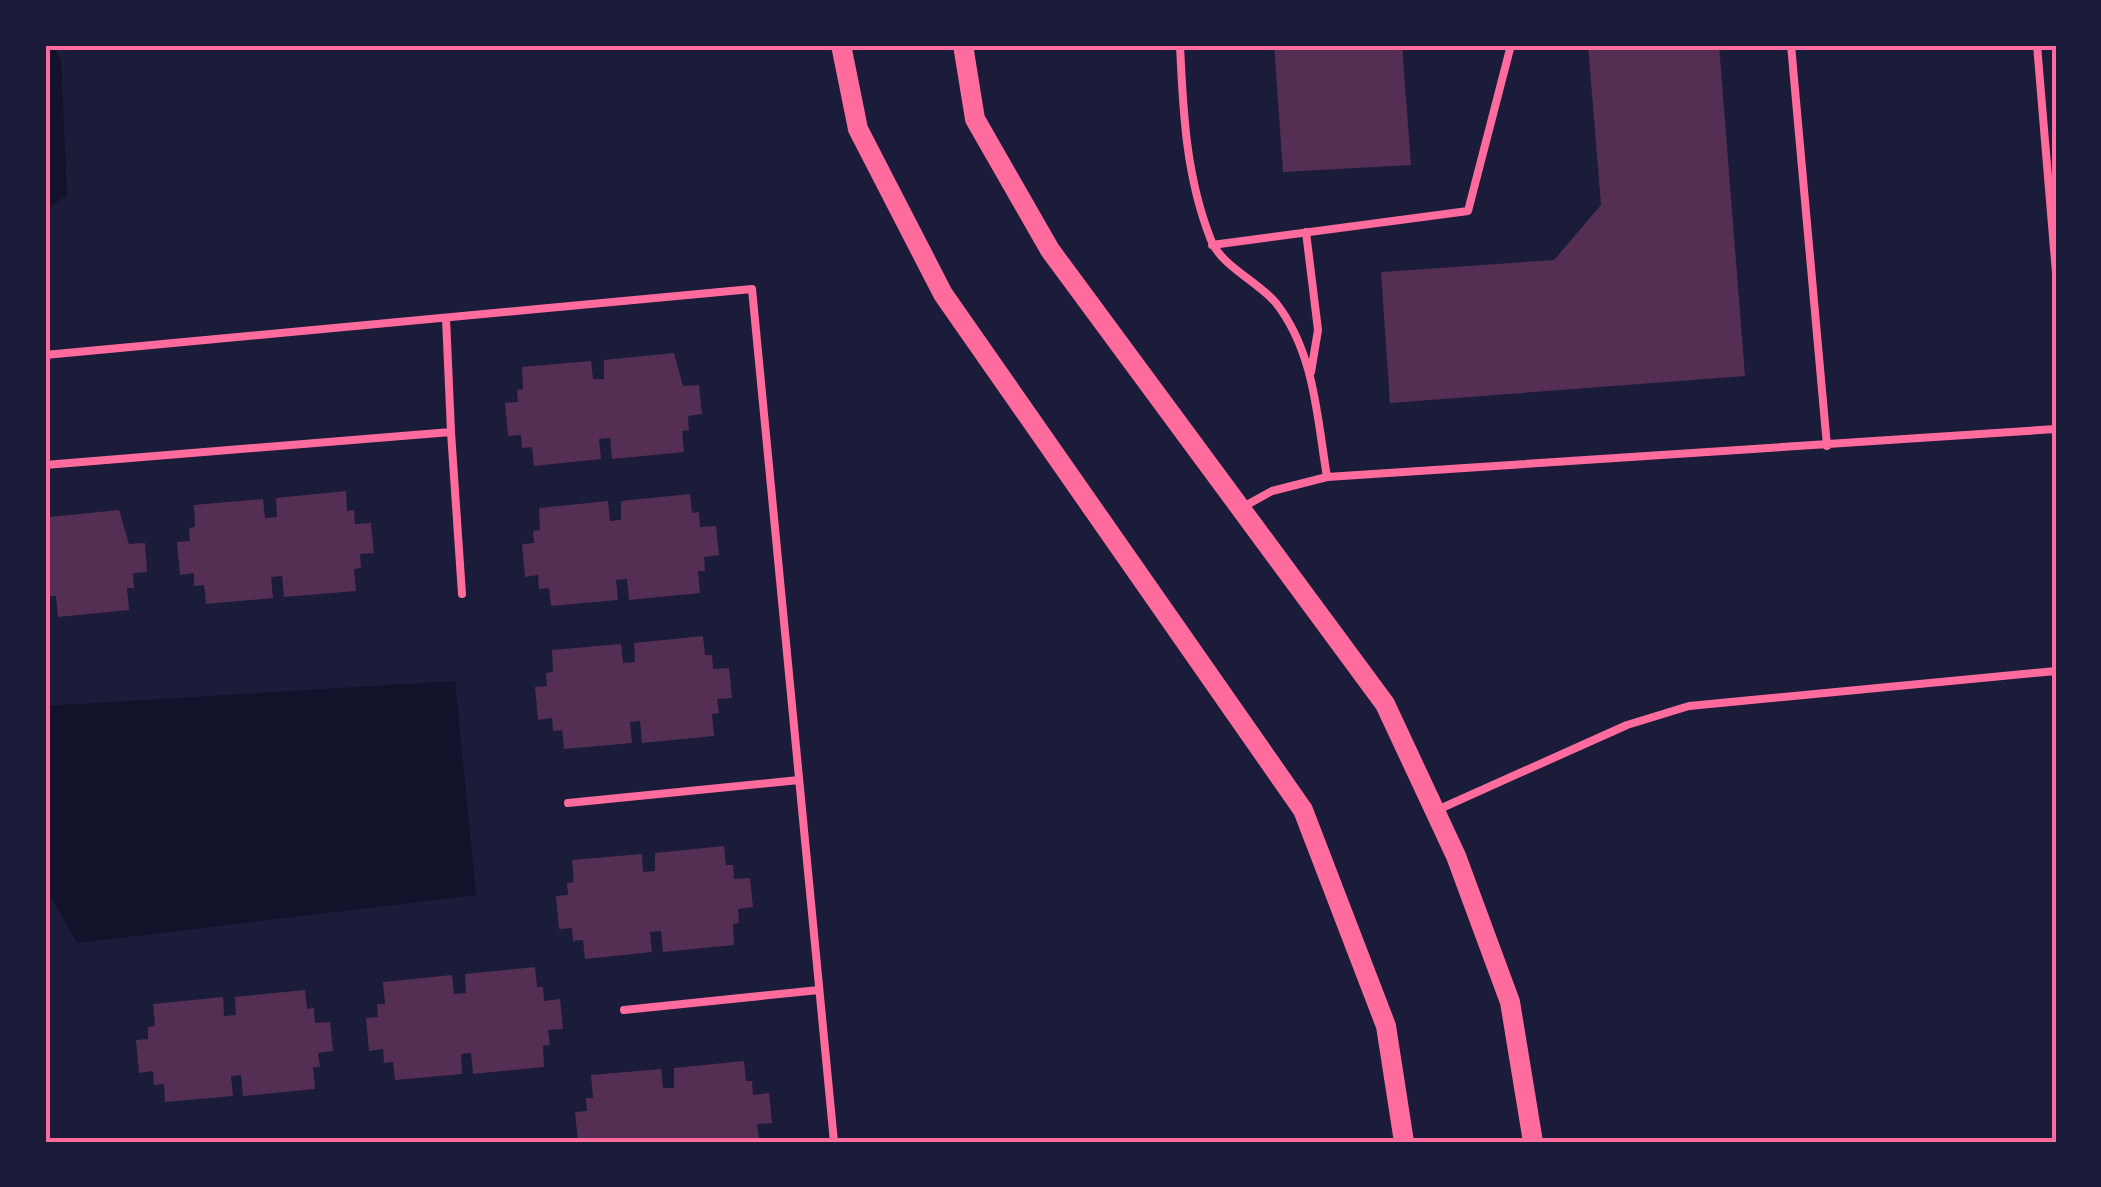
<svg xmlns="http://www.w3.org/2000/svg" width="2101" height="1187" font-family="'Nunito Sans',sans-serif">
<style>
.water{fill:#12122b}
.building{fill:#542f53}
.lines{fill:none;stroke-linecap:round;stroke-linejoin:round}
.service{stroke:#ff6b9d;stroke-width:8}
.secondary{stroke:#ff6b9d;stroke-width:20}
.neatline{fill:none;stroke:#ff6b9d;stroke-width:4}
</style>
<rect width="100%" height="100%" fill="#1b1b3a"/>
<path class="water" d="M45,45H52L61,60L67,195L45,210Z
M455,681L476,895L77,943L45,887V706Z"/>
<path class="building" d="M1274,45H1402L1411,165L1283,172Z
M1588,45H1719L1745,376L1390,403L1381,272L1554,260L1601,205Z
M674,353L683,386L699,385L702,414L688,416L689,430L682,431L684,452L612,459L610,438L599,439L601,459L534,466L532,447L522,448L521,435L508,436L505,403L518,402L517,390L523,389L522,367L591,361L593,379H604V360Z
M346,491L347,511L354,510L355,524L371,523L374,553L360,554L361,568L354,569L356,591L284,597L282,576L271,577L273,598L206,604L204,585L194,586V573L180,575L177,542L190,541L189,528L195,527L194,505L263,499L265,518L277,517L276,498Z
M690,494L692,513L699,512L700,527L716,526L719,555L704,557L705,571H698L700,593L629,600L627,579L616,580L618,600L551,606L549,588L539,589L538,575L525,577L522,544L534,543L533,531L540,530L539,508L608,501L610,521L621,520V501Z
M119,510L129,544L145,543L147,572L133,573L134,588H127L129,610L58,617L56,596H45L50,517Z
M703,636L705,655H712L713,669L729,668L732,698L717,699L719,713L712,714L714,736L642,743L640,721L630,722L632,743L564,749L562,730L553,731L552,718L538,720L535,687L547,686L546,673L553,672L552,650L621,644L623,663L635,662L634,643Z
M724,846L726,865H733L734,879L750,878L753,907L738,909L739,923L733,924L734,945L663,952L661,931L650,932L652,952L585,959L583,940L573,941L572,928L559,929L556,896L568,895L567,883L574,882L572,860L642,854L643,872L655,871V853Z
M535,967L537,987H543L544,1001L560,999L563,1029L548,1030L550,1045L543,1046L544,1067L473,1074L471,1053L461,1054L462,1074L395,1080L393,1062L384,1063L383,1049L369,1051L366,1018L378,1017L377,1004H385L383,982L452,975L454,994L466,993L465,974Z
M305,990L307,1009L314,1008L315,1023L330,1022L333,1051L318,1053L320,1067H313L315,1089L243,1096L241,1075L231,1076L233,1096L165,1102L164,1084L154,1085L153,1071L139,1073L136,1040L148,1039V1027L155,1026L153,1004L223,997L224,1016L236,1015L235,997Z
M744,1061L746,1081H752L753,1095L769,1093L772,1123L757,1124L759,1139L578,1142L575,1112L587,1111L586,1098H593L591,1075L661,1069L663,1088H674V1068Z"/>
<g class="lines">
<path class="service" d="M1180,45C1183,112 1186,177 1211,240C1221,266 1259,282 1276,303C1315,353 1317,418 1327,477
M1791,45L1827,446
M2037,45L2056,273
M1306,232L1318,330L1311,372
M1212,245L1468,211L1511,45
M45,355L752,289L834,1142
M451,432L462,594
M45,465L451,432L446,318
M1243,507L1272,491L1327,477L2056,429
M568,803L799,780
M1435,811L1627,725L1689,706L2056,671
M624,1010L819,990"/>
<path class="secondary" d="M841,45L858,129L943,294L1303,810L1386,1026L1404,1142
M963,45L975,119L1050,250L1385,704L1456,856L1510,1002L1533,1142"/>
</g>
<rect width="2101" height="1187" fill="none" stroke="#1b1b3a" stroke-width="95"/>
<rect x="48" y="48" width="2006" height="1092" class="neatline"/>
</svg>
